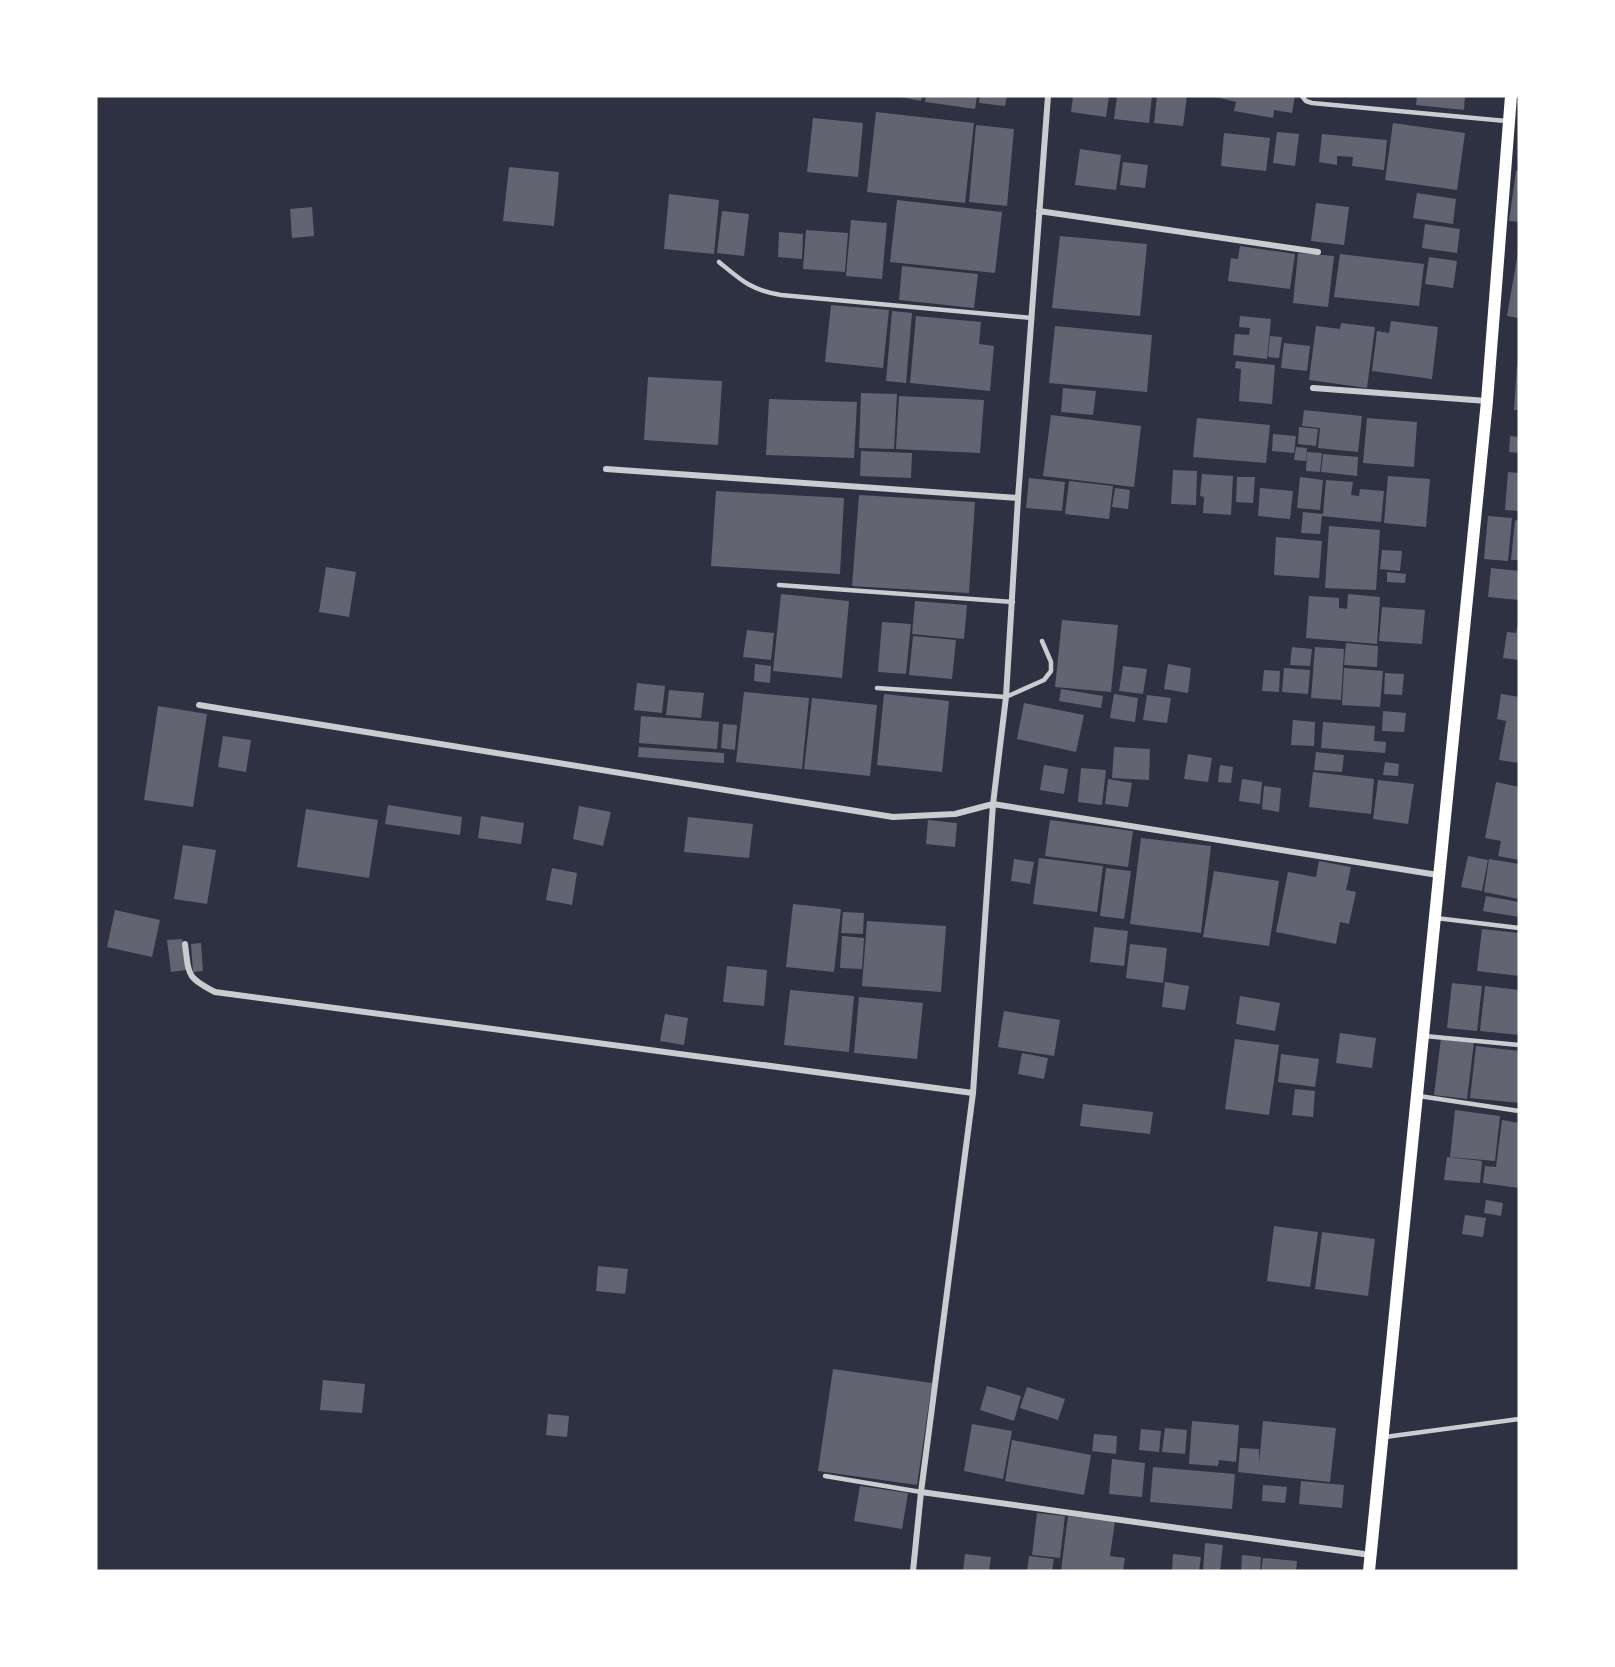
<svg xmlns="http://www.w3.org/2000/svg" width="1615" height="1667" font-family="Cabin,sans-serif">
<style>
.building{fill:#626471}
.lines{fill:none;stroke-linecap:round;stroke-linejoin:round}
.service{stroke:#caccd0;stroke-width:4.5}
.minor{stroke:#caccd0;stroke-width:6}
.secondary{stroke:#fff;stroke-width:12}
</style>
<rect width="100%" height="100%" fill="#2d3142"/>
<path class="building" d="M895,96H922L921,101Z
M926,96H977L975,109L925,102Z
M980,96H1007L1005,106L979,103Z
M1073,96H1109L1106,117L1071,112Z
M1117,96H1152L1149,123L1114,119Z
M1157,96H1187L1183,126L1154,123Z
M1212,96H1295L1292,113L1274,110L1273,118L1234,111L1236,102Z
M1417,96H1465L1464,110L1416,105Z
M876,112L974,123L965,203L867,192Z
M813,118L863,123L858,177L807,172Z
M1393,123L1465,133L1457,190L1385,180Z
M976,125L1014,129L1007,206L969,202Z
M1277,132L1299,134L1295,166L1273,163Z
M1224,133L1270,138L1266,171L1221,166Z
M1322,134L1387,140L1384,170L1352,166L1353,157L1337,156V165L1319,162Z
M1080,149L1121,155L1116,190L1075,185Z
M1123,162L1148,165L1145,188L1120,185Z
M509,167L559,172L554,226L503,221Z
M1516,171H1519V222L1509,221Z
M1417,193L1456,199L1453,224L1413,218Z
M669,194L719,200L714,254L664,249Z
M897,200L1002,212L995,273L890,262Z
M1316,203L1349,207L1344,245L1311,241Z
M312,207L314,236L292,238L290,209Z
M722,211L749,214L744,256L717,253Z
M851,220L887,223L882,279L846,276Z
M1425,224L1460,229L1457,253L1422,248Z
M806,230L848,233L845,272L803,269Z
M779,232L803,234L802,259L778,257Z
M1060,236L1147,244L1140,316L1052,308Z
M1240,246L1295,254L1290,289L1228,281L1231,258L1238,259Z
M1518,252H1519V318L1507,316Z
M1298,253L1334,256L1328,307L1293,303Z
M1340,254L1424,264L1419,306L1334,297Z
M1429,257L1457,261L1453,288L1425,284Z
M902,266L978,274L974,308L899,300Z
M831,305L889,310L883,368L825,362Z
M892,311L912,313L906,383L886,381Z
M916,316L981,322L979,344L994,346L990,391L910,383Z
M1240,316L1271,319L1267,359L1233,355L1235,334L1249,335L1250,328L1239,327Z
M1391,321L1438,327L1432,379L1372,371L1377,331L1389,333Z
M1341,323L1375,327L1367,388L1309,380L1316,326L1340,329Z
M1055,326L1152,335L1147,392L1049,383Z
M1270,336L1282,337L1279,358L1268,357Z
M1284,343L1310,346L1307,371L1281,368Z
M1236,361L1275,365L1272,404L1239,401L1241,369L1235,368Z
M1517,365H1519V410H1514Z
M648,377L722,381L718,445L644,440Z
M1063,388L1096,391L1093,415L1061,412Z
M861,393L897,394L894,449L859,448Z
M899,396L984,400L980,453L896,449Z
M769,399L857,402L854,458L766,455Z
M1304,410L1362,416L1358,452L1318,448L1320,428L1302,426Z
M1051,415L1141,426L1134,487L1043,476Z
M1197,418L1270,425L1266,463L1193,457Z
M1367,418L1417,422L1414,467L1363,463Z
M1299,427L1318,429L1316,446L1298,444Z
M1273,434L1296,436L1294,453L1272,451Z
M1510,436L1519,437V453L1509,452Z
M1296,447L1307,448L1306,461L1294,460Z
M861,451L912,453L911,478L860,476Z
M1307,452L1322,453L1320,472L1306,471Z
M1323,454L1358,457L1357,476L1321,472Z
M1173,470L1197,471L1196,505L1171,504Z
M1508,472L1519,473V511L1505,510Z
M1202,474L1233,476L1231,515L1203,513L1204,497L1200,496Z
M1388,476L1430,479L1426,527L1384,523Z
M1237,477H1255L1253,503L1236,502Z
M1300,477L1323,480L1320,510L1297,508Z
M1029,478L1065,482L1062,511L1026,508Z
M1326,480L1353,482L1351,495L1359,496L1360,489L1384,491L1381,522L1322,516L1320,534L1301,533L1303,512L1323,514Z
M1069,481L1113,486L1109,519L1065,514Z
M1115,488L1130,490L1128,509L1112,507Z
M1260,488L1293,491L1290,519L1258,516Z
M716,491L844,498L840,574L711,566Z
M859,495L975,502L969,593L852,586Z
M1488,516L1512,518L1508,561L1484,559Z
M1515,520L1519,521V560H1511Z
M1329,526L1380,530L1376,590L1325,588Z
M1276,537L1322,541L1319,578L1274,575Z
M1382,550L1402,551L1400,571L1380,569Z
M326,567L356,572L349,617L319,612Z
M1491,568L1519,571V600L1488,597Z
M1387,572L1406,574L1405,583L1387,582Z
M781,594L849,601L842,678L773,671Z
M1348,594L1380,597L1377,644L1306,638L1309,596L1339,598V608L1347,609Z
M915,601L967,605L964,639L912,634Z
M1382,607L1425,610L1422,644L1379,641Z
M1062,620L1118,625L1111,692L1055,687Z
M882,622L911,624L906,674L878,672Z
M1518,623L1519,660L1503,658L1507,632L1516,633Z
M747,630L774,633L771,660L743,657Z
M913,636L956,640L952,679L909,675Z
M1346,643L1378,646L1377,667L1344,665Z
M1292,647L1312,649L1310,666L1290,665Z
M1315,647L1344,649L1341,700L1311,698Z
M755,664L771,666L770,683L754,681Z
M1168,664L1191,668L1188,693L1164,689Z
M1123,666L1147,669L1143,694L1119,691Z
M1284,668L1310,670L1308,694L1282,692Z
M1344,668L1383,671L1380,707L1342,705Z
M1264,670L1280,671L1279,692L1262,691Z
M1385,673L1404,674L1402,695L1384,694Z
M637,683L665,686L662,713L634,710Z
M1061,689L1103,696L1101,708L1059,701Z
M669,690L704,693L701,718L666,715Z
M744,692L809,698L802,769L736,762Z
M884,694L949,701L942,772L877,765Z
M1114,694L1138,698L1135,722L1110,718Z
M1501,694L1519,697V763L1499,760L1506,721L1497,719Z
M1147,695L1171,698L1167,723L1143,720Z
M812,698L877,705L870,776L804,769Z
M1024,703L1084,715L1076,752L1017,739Z
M158,706L207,714L193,807L144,800Z
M1383,711L1406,713L1404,732L1382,731Z
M641,716L719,722L717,749L639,743Z
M1293,720L1315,722L1314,746L1291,745Z
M1323,722L1375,726L1374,741L1386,742L1385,753L1321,748Z
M723,724L737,725L735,750L721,748Z
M223,736L251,740L246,772L218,767Z
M639,747L724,753V763L638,757Z
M1114,747L1150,749L1149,780L1112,778Z
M1316,752L1344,755L1342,772L1314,770Z
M1188,754L1212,758L1208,782L1184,779Z
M1385,762L1399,764L1398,776L1383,775Z
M1044,765L1068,769L1064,794L1040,790Z
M1220,765L1233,767L1231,783L1218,782Z
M1081,768L1106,770L1102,805L1078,802Z
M1313,772L1374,779L1371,814L1309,807Z
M1108,779L1132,783L1128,807L1105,804Z
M1242,779L1262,782L1260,804L1239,801Z
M1378,780L1414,784L1408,824L1373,819Z
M1496,782L1519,787V860L1498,856L1501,841L1485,838Z
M1264,786L1281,788L1279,812L1262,809Z
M388,805L462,817L460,835L385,824Z
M579,806L611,812L603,846L573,839Z
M306,809L378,820L369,878L297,867Z
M481,816L524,823L521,844L478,838Z
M688,817L753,824L749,858L684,852Z
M928,820L957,823L955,847L926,844Z
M1050,820L1133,831L1128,867L1045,856Z
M1141,838L1211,846L1201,933L1130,924Z
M183,845L216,850L207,904L174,899Z
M1468,856L1488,860L1482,891L1461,887Z
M1039,858L1103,866L1097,912L1033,904Z
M1014,859L1034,862L1030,884L1011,881Z
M1489,859L1519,864V899L1484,892Z
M1319,861L1351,867L1346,890L1356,892L1349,924L1340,922L1336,944L1276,932L1288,872L1316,877Z
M552,868L577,873L572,905L546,900Z
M1106,868L1131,871L1124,919L1100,916Z
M1214,871L1279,881L1269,946L1203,937Z
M1486,896L1519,902V917L1483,911Z
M793,904L841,909L834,972L786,967Z
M115,910L160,920L152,957L107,947Z
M843,912L864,913L863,934L841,933Z
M867,921L946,926L941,992L862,986Z
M1094,927L1128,931L1124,966L1090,962Z
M1482,929L1519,933V976L1477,971Z
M842,936L864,938L862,969L840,968Z
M182,939L186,970L171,972L167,940Z
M201,943L203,971L193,972L191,944Z
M1130,944L1167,948L1163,983L1126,978Z
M727,966L767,970L764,1006L723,1002Z
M1165,982L1189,986L1185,1010L1162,1007Z
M1452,983L1482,986L1477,1031L1447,1028Z
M1485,986L1519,990V1035L1480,1031Z
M790,990L854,996L849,1052L784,1045Z
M1240,996L1280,1003L1275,1031L1236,1024Z
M859,997L923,1003L917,1059L854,1053Z
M1004,1011L1060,1020L1054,1056L998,1047Z
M665,1014L688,1018L684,1045L660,1041Z
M1340,1033L1376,1038L1372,1068L1336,1063Z
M1441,1038L1474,1042L1467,1099L1434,1095Z
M1235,1039L1279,1045L1269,1115L1225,1109Z
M1476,1046L1519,1051V1103L1470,1098Z
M1022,1053L1048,1058L1044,1079L1018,1074Z
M1281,1054L1319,1059L1315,1087L1278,1082Z
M1295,1089L1315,1091L1313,1117L1292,1115Z
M1083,1104L1153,1112L1150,1134L1080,1126Z
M1455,1110L1500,1116L1495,1161L1450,1157Z
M1502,1120L1519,1123V1188L1483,1183L1485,1166L1496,1167Z
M1447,1157L1482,1161L1480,1183L1444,1180Z
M1486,1200L1503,1203L1501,1216L1484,1213Z
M1465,1215L1486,1218L1483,1237L1462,1234Z
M1274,1226L1318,1232L1310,1287L1267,1281Z
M1322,1232L1375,1239L1368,1296L1315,1289Z
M598,1266L628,1269L625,1294L596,1291Z
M833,1369L932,1383L917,1485L818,1471Z
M323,1380L365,1384L362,1413L320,1410Z
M987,1386L1021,1396L1014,1421L980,1410Z
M1027,1387L1065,1399L1058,1420L1020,1408Z
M548,1414L569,1416L567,1437L546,1435Z
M1192,1421L1239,1425L1236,1462L1219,1460L1218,1466L1189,1464Z
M1263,1421L1336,1428L1330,1482L1238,1472L1240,1448L1259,1449V1463Z
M972,1424L1012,1431L1003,1479L964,1471Z
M1165,1428L1187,1430L1185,1454L1162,1452Z
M1141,1429L1161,1431L1159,1452L1139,1450Z
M1094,1434L1117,1436L1116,1454L1092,1451Z
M1012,1440L1091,1455L1084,1495L1005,1481Z
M1112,1459L1145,1463L1142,1497L1109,1494Z
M1153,1467L1235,1474L1232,1509L1150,1502Z
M1301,1481L1344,1485L1342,1508L1299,1504Z
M1263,1485L1287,1487L1285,1503L1262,1501Z
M860,1486L908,1493L902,1529L854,1521Z
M1037,1513L1065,1516L1060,1558L1032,1555Z
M1068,1516L1115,1521L1110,1556L1125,1558L1123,1571H1061Z
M1205,1543L1223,1545L1220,1571H1203Z
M965,1554L991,1557L989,1571H963Z
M1173,1554L1201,1557L1199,1571H1172Z
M1242,1555L1261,1557L1260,1571H1241Z
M1029,1556L1054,1559L1052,1571H1027Z
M1263,1558L1297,1561L1296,1571H1261Z"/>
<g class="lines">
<path class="service" d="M1302,96L1306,101L1312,103L1506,121
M719,262C742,281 751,290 781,295L1032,318
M779,585L1013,602
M877,688L1006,697L1044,680L1051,671V662L1042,641
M1436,918L1519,928
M1425,1036L1519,1045
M1419,1096L1519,1111
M1385,1437L1519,1419
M825,1476L921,1492"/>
<path class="minor" d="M1039,211L1318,252
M1313,388L1487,401
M606,469L1018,498
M199,705L893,817L955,814L993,804L1438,875
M185,944C189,975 186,977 215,992L973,1093
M921,1492L1371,1555
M913,1571L921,1492L973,1093L993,804L1006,697L1018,498L1048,96"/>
<path class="secondary" d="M1369,1571L1487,401L1511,96"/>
</g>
<rect width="1615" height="1667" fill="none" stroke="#ffffff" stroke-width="195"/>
</svg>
